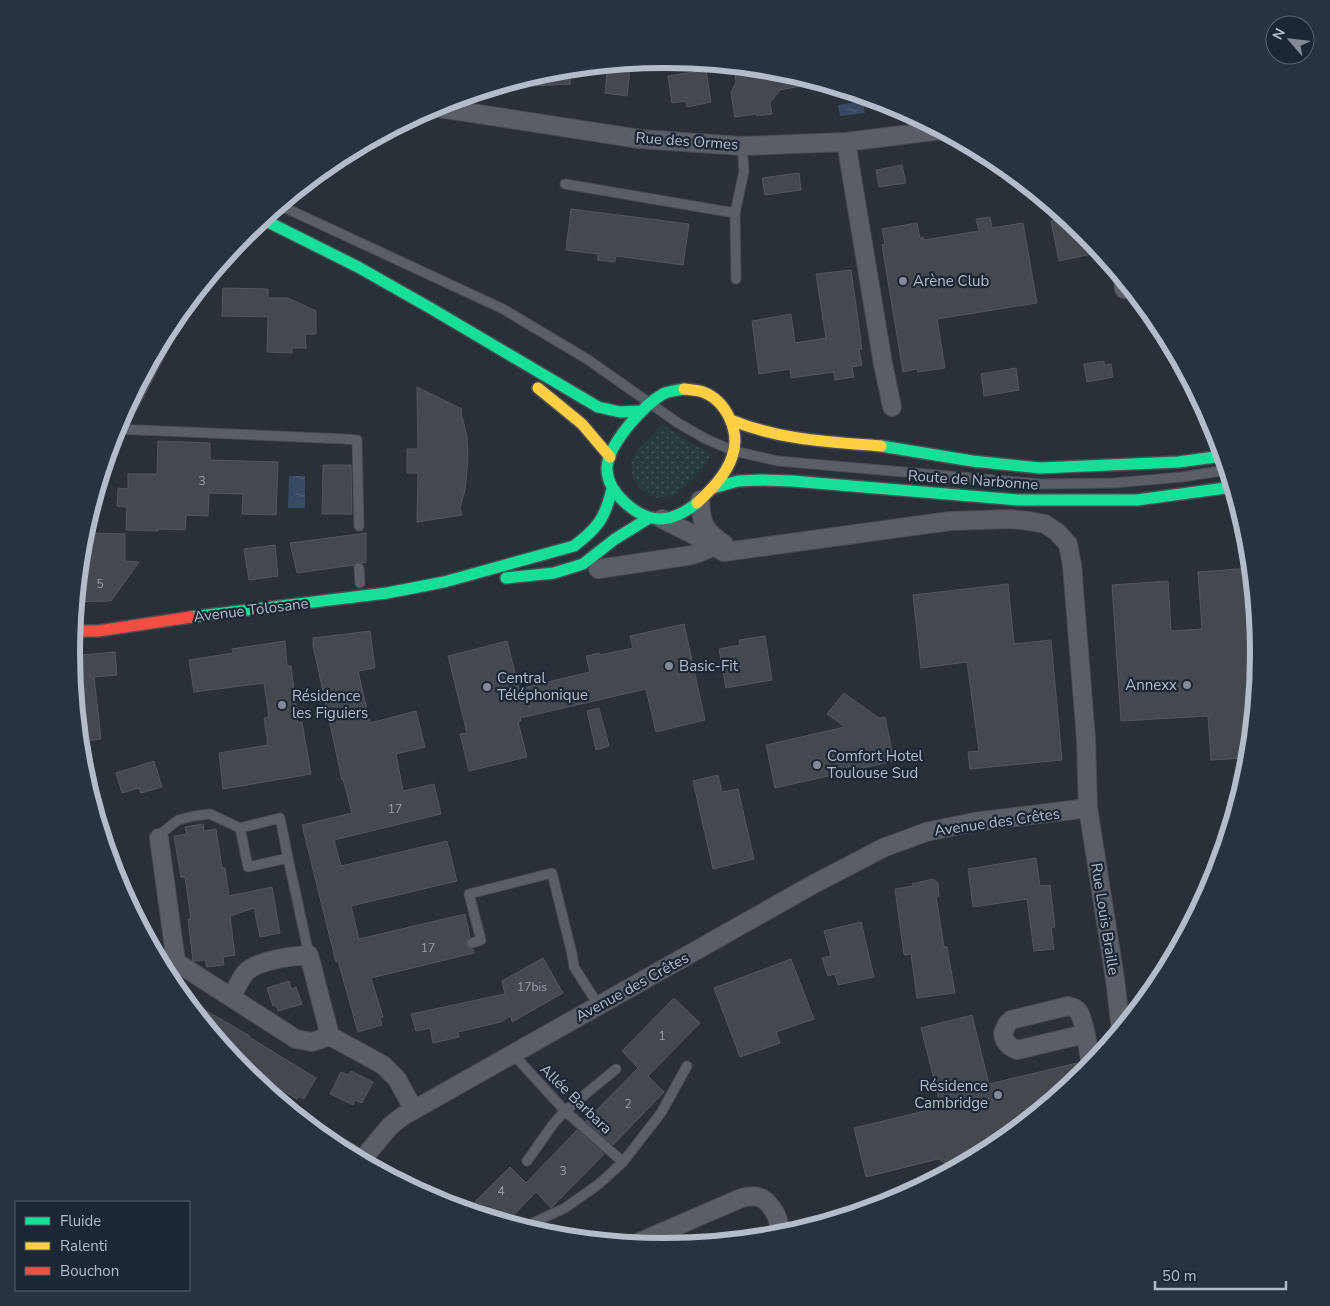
<svg xmlns="http://www.w3.org/2000/svg" width="1330" height="1306" font-family="'Nunito Sans',sans-serif">
<style>
.grass{fill:url(#grass-dots)}
.water{fill:url(#water-ripples)}
.building{fill:#444950;stroke:#52575f}
.lines{fill:none;stroke-linecap:round;stroke-linejoin:round}
.lane-casing{stroke:#484c53;stroke-width:11}
.street-casing{stroke:#484c53;stroke-width:20}
.fast-casing{stroke:#484c53;stroke-width:14}
.slow-casing{stroke:#484c53;stroke-width:14}
.jam-casing{stroke:#484c53;stroke-width:14}
.lane{stroke:#5a5e66;stroke-width:9}
.street{stroke:#5a5e66;stroke-width:18}
.fast{stroke:#16e098;stroke-width:11}
.slow{stroke:#ffcf43;stroke-width:11}
.jam{stroke:#f24e42;stroke-width:11}
.poi-dot{fill:#848b96;stroke:#1d2633;stroke-width:2}
.labels{text-anchor:middle;dominant-baseline:central;stroke-width:4.5;stroke-linejoin:round;paint-order:stroke}
.number-label{font-size:12px;fill:#989fab}
.street-label{font-size:15px;fill:#b4bcc9;stroke:#1d2633}
.poi-label{font-size:15px;fill:#b4bcc9;stroke:#1d2633;text-anchor:start}
.rim{fill:none;stroke:#b4bcc9;stroke-width:6}
</style>
<defs>
<pattern id="grass-dots" width="8" height="8" patternUnits="userSpaceOnUse" patternTransform="scale(1.25)"><rect width="8" height="8" fill="#273a3e"/><path d="M2 2h.1M6 6h.1" fill="none" stroke="#445559" stroke-width="1.8" stroke-linecap="round"/></pattern>
<pattern id="water-ripples" width="26" height="14" patternUnits="userSpaceOnUse" patternTransform="scale(1.25)"><rect width="26" height="14" fill="#384963"/><path d="M2 4q2-2 4 0t4 0M15 11q2-2 4 0t4 0" fill="none" stroke="#526178"/></pattern>
</defs>
<rect width="100%" height="100%" fill="#2a3038"/>
<path class="grass" d="M663,424C679,436 694,446 712,454L703,468L691,481L676,495L656,498L641,490L633,478L631,462L638,449Z"/>
<path class="water" d="M863,101L865,113L840,116L838,105Z
M289,476H305V508H288Z"/>
<path class="building" d="M624,63V67L630,68L627,96L605,93L608,64Z
M747,67L781,70L820,82L780,90L770,103L772,114L757,116L756,114L735,117L731,93L736,82L734,69Z
M570,68V84L512,87L511,82L549,70Z
M706,70L711,102L687,107L686,101L672,103L668,76Z
M902,165L906,183L879,187L876,170Z
M799,173L801,190L765,195L762,178Z
M571,209L689,224L683,265L616,256L615,262L598,260V254L566,250Z
M990,217L992,228L1023,223L1037,303L937,319L945,368L918,372L917,369L903,372L882,245L885,244L882,229L917,223L920,238L923,237L924,240L979,231L976,219Z
M1068,218L1085,233L1101,252L1059,261L1051,221Z
M851,270L862,349H859L862,365L852,367L854,377L835,380L834,372L791,378L790,369L759,374L752,321L791,314L795,343L826,338L816,274Z
M223,288L268,289V298H288L316,311V334H305L306,348H292V353L267,352L268,317L222,316Z
M1104,361V365L1111,364L1113,377L1087,382L1084,364Z
M1016,368L1019,390L984,396L981,374Z
M417,387L462,409L461,415L463,420L467,437L468,459L465,490L460,508L462,515L417,522L418,473H407V449H418Z
M158,441L210,443V460L278,462L276,515L242,514L243,494L209,493L208,516L186,515L185,530L158,529V531L126,530L127,507L117,506L118,488L128,489V474H157Z
M323,465H351L352,514H322Z
M92,533L125,534V561L139,562L111,601L76,602L81,552Z
M366,533V563L358,562L354,565L297,573L290,543Z
M275,545L278,576L249,580L244,549Z
M1251,568L1259,653L1249,758L1211,760L1208,716L1121,721L1112,585L1168,581L1171,631L1202,629L1198,572Z
M1008,584L1014,644L1051,640L1062,760L970,769L968,752L979,751L967,662L921,668L913,595Z
M684,624L705,720L656,732L646,689L520,718L521,721L518,722L527,757L469,771L460,734L467,733L448,656L507,641L519,689L590,672L586,656L599,653L600,655L633,648L630,636Z
M370,631L375,668L358,671L370,723L416,711L425,747L396,754L403,791L434,784L441,814L334,840L341,866L447,841L457,881L351,906L359,939L465,914L470,937L467,939L466,944L468,948L473,949L474,953L371,978L383,1017L380,1018L382,1025L358,1032L338,961L336,962L302,825L352,813L343,779L342,780L313,645V638Z
M765,636L772,680L726,688L719,649L740,645L739,640Z
M285,641L287,666H291L298,723L302,722L311,774L223,789L219,753L268,745L264,718L269,717L264,683L194,692L189,660L233,653L232,649Z
M115,652L117,675L94,677L101,739L86,741L83,706L76,708L71,656Z
M844,693L879,718L885,717L894,761L775,788L766,745L845,727L827,714Z
M599,708L609,746L596,750L587,711Z
M154,761L162,787L141,793L139,788L122,793L116,773Z
M718,775L722,792L738,789L754,859L713,869L693,781Z
M203,824L204,831L216,829L222,868H225L229,896L272,887L280,933L260,937L254,908L230,916L235,955L223,957L224,965L207,967L205,960L193,961L188,919H191L185,877H181L174,836L187,834L185,827Z
M1036,858L1040,886L1050,885L1055,927L1051,928L1054,949L1034,951L1027,899L973,907L968,869Z
M933,879L938,883L939,896H936L944,947H947L955,993L917,998L911,954L904,955L895,889L913,886L912,884Z
M861,922L874,977L838,985L835,974L828,976L822,958L831,956L824,931Z
M543,958L563,993L512,1022L511,1016L500,1022L458,1032L459,1037L433,1043L430,1028L416,1031L411,1014L505,994L502,981Z
M791,959L814,1019L776,1032L780,1043L740,1057L714,988Z
M289,981L291,989L296,987L302,1004L278,1011L276,1005L273,1006L267,988Z
M674,998L700,1023L648,1076L664,1092L613,1145L586,1121L638,1068L622,1051Z
M186,999L250,1036L249,1037L316,1078L304,1099L299,1096L297,1099L260,1077L261,1073L255,1069L256,1068L227,1051L185,1000Z
M972,1015L989,1084L1077,1063L1081,1077L1014,1132L992,1137L994,1148L950,1171L949,1165L938,1159L866,1177L854,1128L941,1107L921,1028Z
M351,1071L373,1082L362,1103L355,1100L353,1105L330,1094L341,1072L348,1075Z
M577,1130L604,1154L552,1207L551,1208L536,1192L506,1223L466,1211L510,1167L526,1183Z"/>
<g class="lines">
<g class="lane-casing">
<path id="lane" d="M565,184L735,213
M279,205L503,309L587,359L678,423L706,439L734,451L778,461L1042,484L1113,483L1182,477L1227,470
M736,279L735,213L744,171L742,146
M116,429L345,439L357,440L359,526
M359,568L360,583
M240,828L248,867L288,858
M159,838L163,832L178,820L194,816L210,814L240,828L280,818L288,858L309,955
M472,943L481,940L469,894L552,873L572,954L574,967L599,1006
M513,1054L565,1111L623,1162
M527,1161L554,1123L565,1111L616,1069
M522,1228L565,1208L599,1184L623,1162L661,1113L687,1066"/>
</g>
<g class="street-casing">
<path id="street" d="M433,107L640,139L742,146L846,142L942,130
M916,117L919,133
M846,142L883,364L892,407
M1123,279L1124,289
M113,435L173,320
M700,500C701,523 704,531 724,544
M662,519L692,534L724,552L950,521L1011,519L1029,521L1045,524L1057,532L1068,544L1072,565L1086,739L1088,808L1115,979L1121,1030
M598,569L693,555L708,549L711,546
M159,838L176,962L296,1039L312,1042L330,1036
M231,997C236,989 240,980 245,973C257,960 292,956 309,955L330,1036L383,1065L397,1079L414,1110
M1085,1034L1017,1050C1009,1047 1004,1042 1003,1033L1007,1024L1011,1020L1068,1006C1072,1007 1075,1007 1078,1011C1085,1020 1089,1054 1091,1066
M361,1161L390,1126L403,1116L812,885L883,848L926,832L974,822L1088,808
M887,1204L893,1200L900,1198
M635,1244L739,1199C745,1197 752,1195 758,1197C768,1199 778,1215 779,1225C779,1229 778,1232 776,1236"/>
</g>
<g class="fast-casing">
<path id="fast" d="M262,219L358,267L432,309L598,407L620,412L641,411
M684,389C678,390 671,391 665,393C645,403 606,446 607,470C608,493 637,518 659,519C673,519 687,511 697,503
M881,446L972,461L1040,468L1178,462L1223,456
M713,488L738,481L760,480L792,481L1019,500H1137L1233,487
M506,578L554,573L583,564L615,539L649,518
M191,617L387,593L444,582L574,546C598,528 605,518 612,489"/>
</g>
<g class="slow-casing">
<path id="slow" d="M538,388L582,424L610,457
M684,389C690,390 697,390 703,392C727,401 741,433 732,457C726,475 711,490 697,503
M731,420C779,440 830,442 881,446"/>
</g>
<g class="jam-casing">
<path id="jam" d="M73,631H98L191,617
M319,1134C342,1143 361,1155 380,1171"/>
</g>
<use href="#lane" class="lane"/>
<use href="#street" class="street"/>
<use href="#fast" class="fast"/>
<use href="#slow" class="slow"/>
<use href="#jam" class="jam"/>
</g>
<g class="poi-dot">
<circle cx="903" cy="281" r="5"/>
<circle cx="669" cy="666" r="5"/>
<circle cx="1187" cy="685" r="5"/>
<circle cx="487" cy="687" r="5"/>
<circle cx="282" cy="705" r="5"/>
<circle cx="817" cy="765" r="5"/>
<circle cx="998" cy="1095" r="5"/>
</g>
<g class="labels">
<g class="number-label">
<text x="202" y="481">3</text>
<text x="100" y="584">5</text>
<text x="395" y="809">17</text>
<text x="428" y="948">17</text>
<text x="532" y="987">17bis</text>
<text x="662" y="1036">1</text>
<text x="628" y="1104">2</text>
<text x="563" y="1171">3</text>
<text x="501" y="1191">4</text>
</g>
<g class="street-label">
<text transform="translate(687 141) rotate(4)">Rue des Ormes</text>
<text transform="translate(973 480) rotate(4)">Route de Narbonne</text>
<text transform="translate(251 610) rotate(-7)">Avenue Tolosane</text>
<text transform="translate(997 822) rotate(-8)">Avenue des Crêtes</text>
<text transform="translate(1105 919) rotate(81)">Rue Louis Braille</text>
<text transform="translate(632 987) rotate(-29)">Avenue des Crêtes</text>
<text transform="translate(576 1099) rotate(44)">Allée Barbara</text>
</g>
<g class="poi-label">
<text x="913" y="281">Arène Club</text>
<text x="679" y="666">Basic-Fit</text>
<text x="497" y="678">Central<tspan x="497" dy="17">Téléphonique</tspan></text>
<text x="1177" y="685" text-anchor="end">Annexx</text>
<text x="292" y="696">Résidence<tspan x="292" dy="17">les Figuiers</tspan></text>
<text x="827" y="756">Comfort Hotel<tspan x="827" dy="17">Toulouse Sud</tspan></text>
<text x="988" y="1086" text-anchor="end">Résidence<tspan x="988" dy="17">Cambridge</tspan></text>
</g>
</g>
<path d="M0 0H1330V1306H0ZM80 653a585 585 0 1 1 1170 0a585 585 0 1 1-1170 0Z" fill="#29323f" fill-rule="evenodd"/>
<path class="rim" d="M80 653a585 585 0 1 1 1170 0a585 585 0 1 1-1170 0Z"/>
<rect x="15" y="1201" width="175" height="90" fill="#1d2633" stroke="#59626f"/>
<rect x="25" y="1217" width="25" height="8" fill="#16e098" stroke="#59626f"/>
<text x="60" y="1226" font-size="15" fill="#b4bcc9">Fluide</text>
<rect x="25" y="1242" width="25" height="8" fill="#ffcf43" stroke="#59626f"/>
<text x="60" y="1251" font-size="15" fill="#b4bcc9">Ralenti</text>
<rect x="25" y="1267" width="25" height="8" fill="#f24e42" stroke="#59626f"/>
<text x="60" y="1276" font-size="15" fill="#b4bcc9">Bouchon</text>
<g transform="translate(1290 40) rotate(298)"><circle r="24" fill="#1d2633" stroke="#59626f"/>
<path d="M0-4L9 19L0 12L-9 19Z" fill="#848b96"/>
<text y="-8" font-size="14" font-weight="bold" text-anchor="middle" fill="#b4bcc9">N</text>
</g>
<path d="M1155 1281v8h131v-8" fill="none" stroke="#b4bcc9" stroke-width="2.5"/>
<text x="1162" y="1281" font-size="15" fill="#b4bcc9" stroke="#1d2633" stroke-width="4" paint-order="stroke">50 m</text>
</svg>
